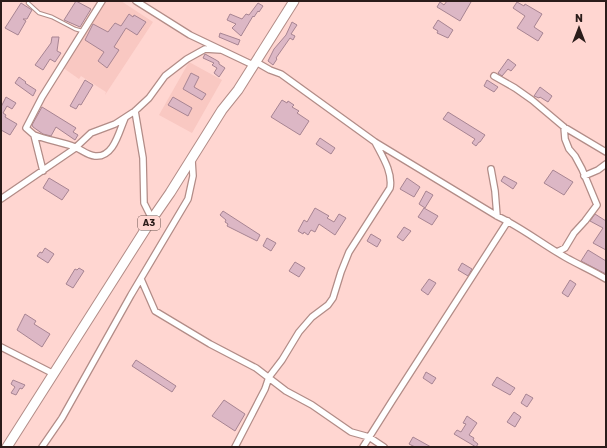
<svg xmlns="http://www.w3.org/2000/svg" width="607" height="448" font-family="Rubik,sans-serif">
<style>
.built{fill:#f9c8c2}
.building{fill:#dcb7c5;stroke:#a78492}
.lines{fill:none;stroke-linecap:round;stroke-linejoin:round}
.service-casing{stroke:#b28c87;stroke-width:4.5}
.minor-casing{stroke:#b28c87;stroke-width:8}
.trunk-casing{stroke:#b28c87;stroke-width:11}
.service{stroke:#fff;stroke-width:2.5}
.minor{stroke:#fff;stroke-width:5.5}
.trunk{stroke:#fff;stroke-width:9}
.labels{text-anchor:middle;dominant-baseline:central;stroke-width:3;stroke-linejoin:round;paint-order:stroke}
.shield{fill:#ffd6d1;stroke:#6b5451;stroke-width:1}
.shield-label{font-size:9px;font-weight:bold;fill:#2b1c1a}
</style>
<rect width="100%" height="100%" fill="#ffd6d1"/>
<path class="built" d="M106,1H121L153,22L105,95L106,92L81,76L79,79L62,67Z
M189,62L222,80L192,133L159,115Z"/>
<path class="building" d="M76,1L91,9L80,27L64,20Z
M447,1H468L471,2L460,21L437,7L440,2L444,5Z
M517,2L524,6L525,4L542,14L534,27L543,33L538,41L517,28L525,16L513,8Z
M21,3L32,10L27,19H23L26,21L18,35L5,28Z
M258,3L263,6L259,12L258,11L254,17L253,16L241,36L232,28L236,24L227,20L230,14L242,19L246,14L249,15Z
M129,14L133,17L134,15L146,22L137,35L126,28L114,47L119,50L107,68L98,61L104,52L85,40L93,24L108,32L115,23L121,26Z
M438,20L453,30L448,38L437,33L438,31L433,28Z
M292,22L297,25L291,34L295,36L293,40L290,38L276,58L277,59L273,65L268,61L274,49L286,35Z
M220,33L240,40L238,45L219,37Z
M52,37H59L57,51L61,53L55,62L50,59L43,70L35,65L51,43Z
M205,54L216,60L219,62V64L225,68L219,77L214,73L217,68L212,65L214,63L203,58Z
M508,59L516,65L511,71L508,69L502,76L498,73Z
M191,73L199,77L194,87L206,94L202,100L183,89Z
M19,77L26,82L25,83L36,90L33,96L15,83Z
M85,80L93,85L81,105L79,104L76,109L70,106Z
M487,80L498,87L494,92L484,86Z
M540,87L552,96L548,102L540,97L539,98L534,96Z
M6,97L16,103L12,109L7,106L3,113L6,115L5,117L17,124L10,135L1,130V107Z
M173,97L192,108L188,116L168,105Z
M282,100L287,103L288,101L294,105L292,107L299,111L297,113L309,121L300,135L271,117Z
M42,107L76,128L73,132L78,135L75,140L56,127L51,136L43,134L33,127L32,125Z
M448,112L485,135L480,142H479L476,146L472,143L475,139L443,119Z
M320,138L335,148L331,154L316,144Z
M553,170L573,182L564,195L544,183Z
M504,176L517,183L513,189L501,181Z
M49,178L69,190L62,200L43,188Z
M407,178L420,187L414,197L400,189Z
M426,191L433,195L425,208L419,204Z
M315,208L329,216L327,218L334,222L339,214L346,218L335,235L319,224L315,232L311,230L308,235L304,232L303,234L298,231L304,220L307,222Z
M424,208L438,216L432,225L418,217Z
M223,211L260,235L257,241L227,226L228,224L225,222L226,220L220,215Z
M595,214L606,221V250L593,243L603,228L590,221Z
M404,227L411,231L403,241L397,237Z
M371,234L381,240L377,247L367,241Z
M267,238L276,243L271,251L263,246Z
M45,248L54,254L48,263L37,256L40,252L42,253Z
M588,250L606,261V274L581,261Z
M295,262L305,268L299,277L289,271Z
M462,263L472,269L468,276L458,270Z
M79,268L84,271L73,288L66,284L75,269L77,270Z
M429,279L436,283L428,295L421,290Z
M570,280L576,284L568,297L562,293Z
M25,314L36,321L34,324L50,334L42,347L17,330Z
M136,360L176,386L172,392L132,366Z
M426,372L436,378L432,384L423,378Z
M497,377L515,388L510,395L492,385Z
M13,380L25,385L22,389L20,388L16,395L11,393L15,387L11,384Z
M526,394L533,398L527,407L521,403Z
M224,400L245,414L235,431L212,416Z
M514,412L521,417L515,427L507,422Z
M467,416L477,423L469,435L474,438L473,440L478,444L476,447L454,434L457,430L461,432L466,424L463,423Z
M413,437L431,447H415L409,444Z"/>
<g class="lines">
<g class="service-casing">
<path id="service" d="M28,3L39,13L52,17L75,29L82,31"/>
</g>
<g class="minor-casing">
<path id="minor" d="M136,1L190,35L253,65
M256,62L270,70L281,74L375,142L497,216C521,227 542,244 565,257C579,265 593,271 606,279
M494,76L515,88L532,100L564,127L606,152
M135,111L143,158L144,203L152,219
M34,135C47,140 62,142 75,147C82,150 87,155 95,156C114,158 119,131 125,118
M491,169L495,191L497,216
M43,171L34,135L26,128L42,97L102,1
M584,176L598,170L606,164
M1,199L74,149L91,133L115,124L135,111L149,98L165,76L187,59L205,49L221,50
M557,252L565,248L574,233L585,221L597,205L582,169L575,156L569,149L565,139L564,127
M141,279L155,311L210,344L256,368L286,391L312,405L351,432L369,437L384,447
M1,347L54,374
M42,447L62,418L131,295L188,199L193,176L192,160
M235,447L265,389L269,377L282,360L299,332L312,317L328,305L333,298L341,272L349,252L390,188C393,172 382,156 375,142
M363,447L392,401L508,221"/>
</g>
<g class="trunk-casing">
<path id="trunk" d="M7,447L152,219L170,193L222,110L238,90L294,1"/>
</g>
<use href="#service" class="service"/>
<use href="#minor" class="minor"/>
<use href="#trunk" class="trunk"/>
</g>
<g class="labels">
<rect class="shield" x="138" y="216" width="22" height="14" rx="3"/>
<g class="shield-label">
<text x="149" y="223">A3</text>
</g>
</g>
<rect width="607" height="448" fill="none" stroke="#2b1c1a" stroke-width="4"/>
<g transform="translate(579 28)" stroke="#ffd6d1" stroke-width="3" paint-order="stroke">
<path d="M0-3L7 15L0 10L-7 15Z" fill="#2b1c1a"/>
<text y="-6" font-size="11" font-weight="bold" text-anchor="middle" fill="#2b1c1a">N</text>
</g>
</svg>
